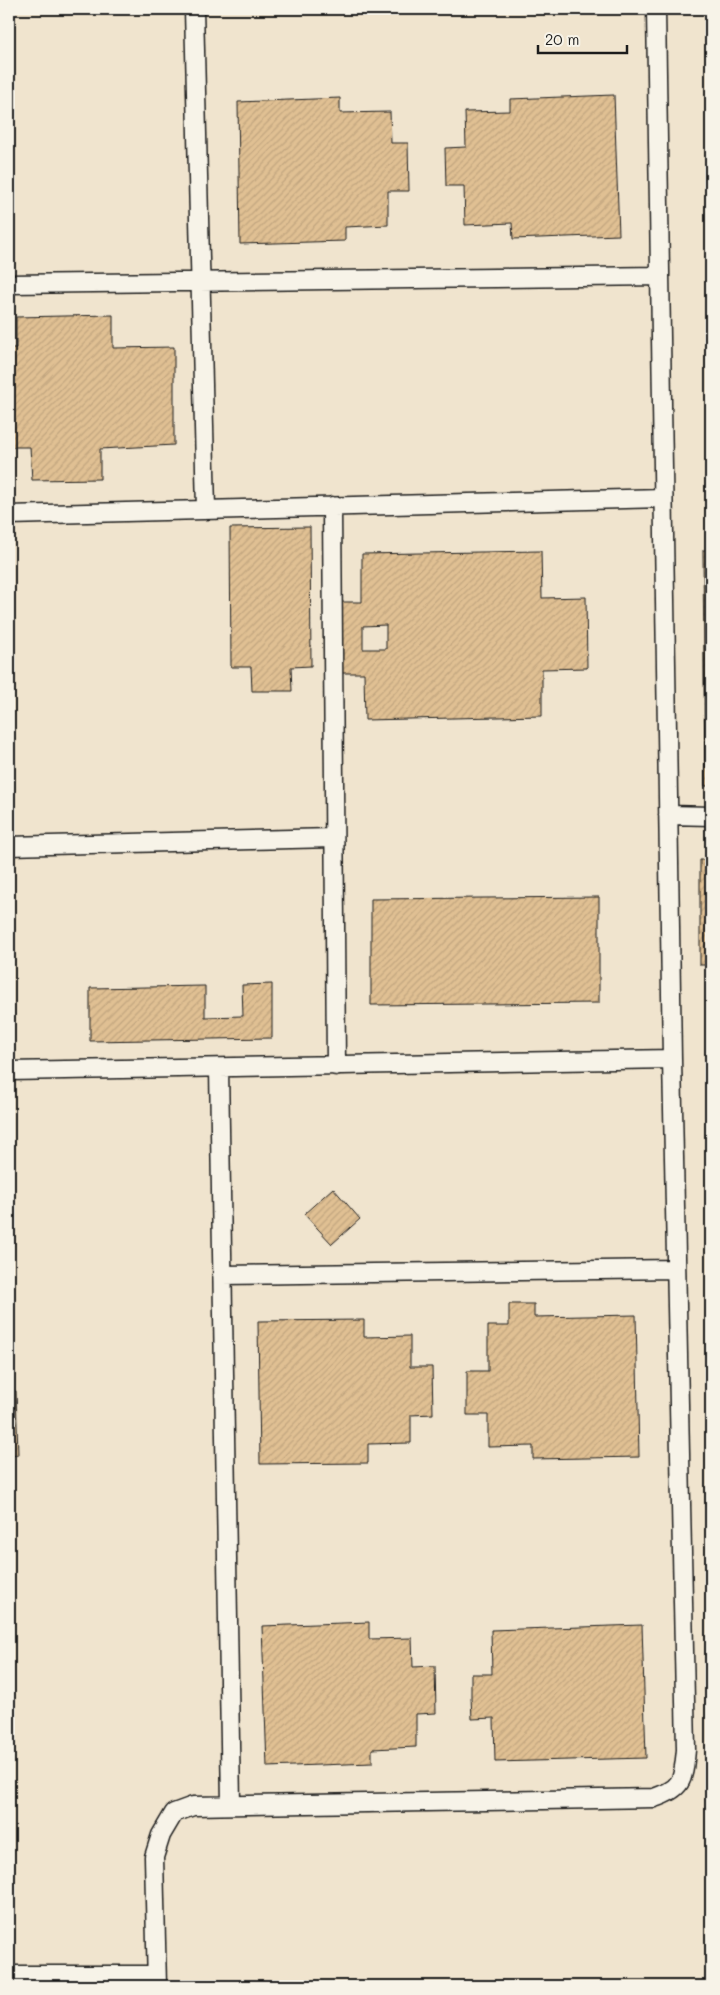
<svg xmlns="http://www.w3.org/2000/svg" width="720" height="1995" font-family="Mali,sans-serif">
<style>
.building{fill:url(#building-hatch);stroke:#1c1c1c;fill-rule:evenodd}
.lines{fill:none;stroke-linecap:round;stroke-linejoin:round}
.service-casing{stroke:#1c1c1c;stroke-width:21}
.service{stroke:#f7f3e8;stroke-width:18}
</style>
<defs>
<pattern id="building-hatch" width="6" height="6" patternUnits="userSpaceOnUse" patternTransform="scale(1.25)"><rect width="6" height="6" fill="#e0c093"/><path d="M-1 1l2-2M0 6l6-6M5 7l2-2" fill="none" stroke="#c0a47e"/></pattern>
</defs>
<rect width="100%" height="100%" fill="#f0e4ce"/>
<filter id="ink" filterUnits="userSpaceOnUse"><feTurbulence type="fractalNoise" baseFrequency=".02" numOctaves="2"/><feDisplacementMap in="SourceGraphic" scale="10" xChannelSelector="R" yChannelSelector="G"/><feConvolveMatrix kernelMatrix="1 2 1 2 8 2 1 2 1" color-interpolation-filters="sRGB"/></filter>
<g filter="url(#ink)">
<path class="building" d="M614,95L619,235L513,239L512,223L465,225L464,186H446L445,148L466,147L465,112L510,111V99Z
M340,98V113L390,112L391,143H408L409,191H388V225L345,227V241L240,244L238,102Z
M113,315V348L174,347V445L100,449V479L32,480L30,447H9V348H16V317Z
M310,527L311,666L291,667L292,691H252L251,667H231L230,528Z
M703,550H711V786H705Z
M541,551L542,598L586,597L587,668L542,669V716L365,720L364,673H340V602H362V554ZM386,625V649H363V626Z
M700,860H711V965H700Z
M599,897V1003L371,1005V899Z
M272,984V1038L90,1041V988L205,986V1017L243,1016L242,985Z
M333,1188L360,1219L332,1244L304,1214Z
M509,1304H534V1317L636,1315L639,1457L533,1459V1446L488,1447V1415H467V1371H488V1326H509Z
M364,1320V1337L410,1336V1367H432L433,1414L411,1415V1443L368,1444V1463L260,1464L258,1321Z
M16,1391L18,1455L9,1456V1392Z
M369,1622V1639L412,1638L413,1667L435,1666L436,1713L416,1714V1747L372,1749V1763L267,1767L262,1626Z
M642,1625L646,1758L495,1762L494,1718L472,1719L471,1697V1674H492L491,1630Z"/>
<g class="lines">
<g class="service-casing">
<path id="service" d="M194,9L206,510
M9,284L660,276
M332,506L336,1066
M9,515L663,498
M668,815L711,816
M9,846L334,838
M219,1068L231,1804
M9,1071L672,1059
M222,1275L676,1269
M9,1975H156
M157,1986L154,1857L161,1835L174,1813L193,1806L654,1798C684,1788 683,1779 686,1750L672,1059L656,9"/>
</g>
<use href="#service" class="service"/>
</g>
</g>
<rect width="720" height="1995" fill="none" stroke="#f7f3e8" stroke-width="30"/>
<rect x="15" y="15" width="690" height="1965" fill="none" stroke="#1c1c1c" stroke-width="2" filter="url(#ink)"/>
<path d="M538 45v8h89v-8" fill="none" stroke="#1c1c1c" stroke-width="2.5"/>
<text x="545" y="45" font-size="15" fill="#1c1c1c" stroke="#f7f3e8" stroke-width="4" paint-order="stroke">20 m</text>
</svg>
